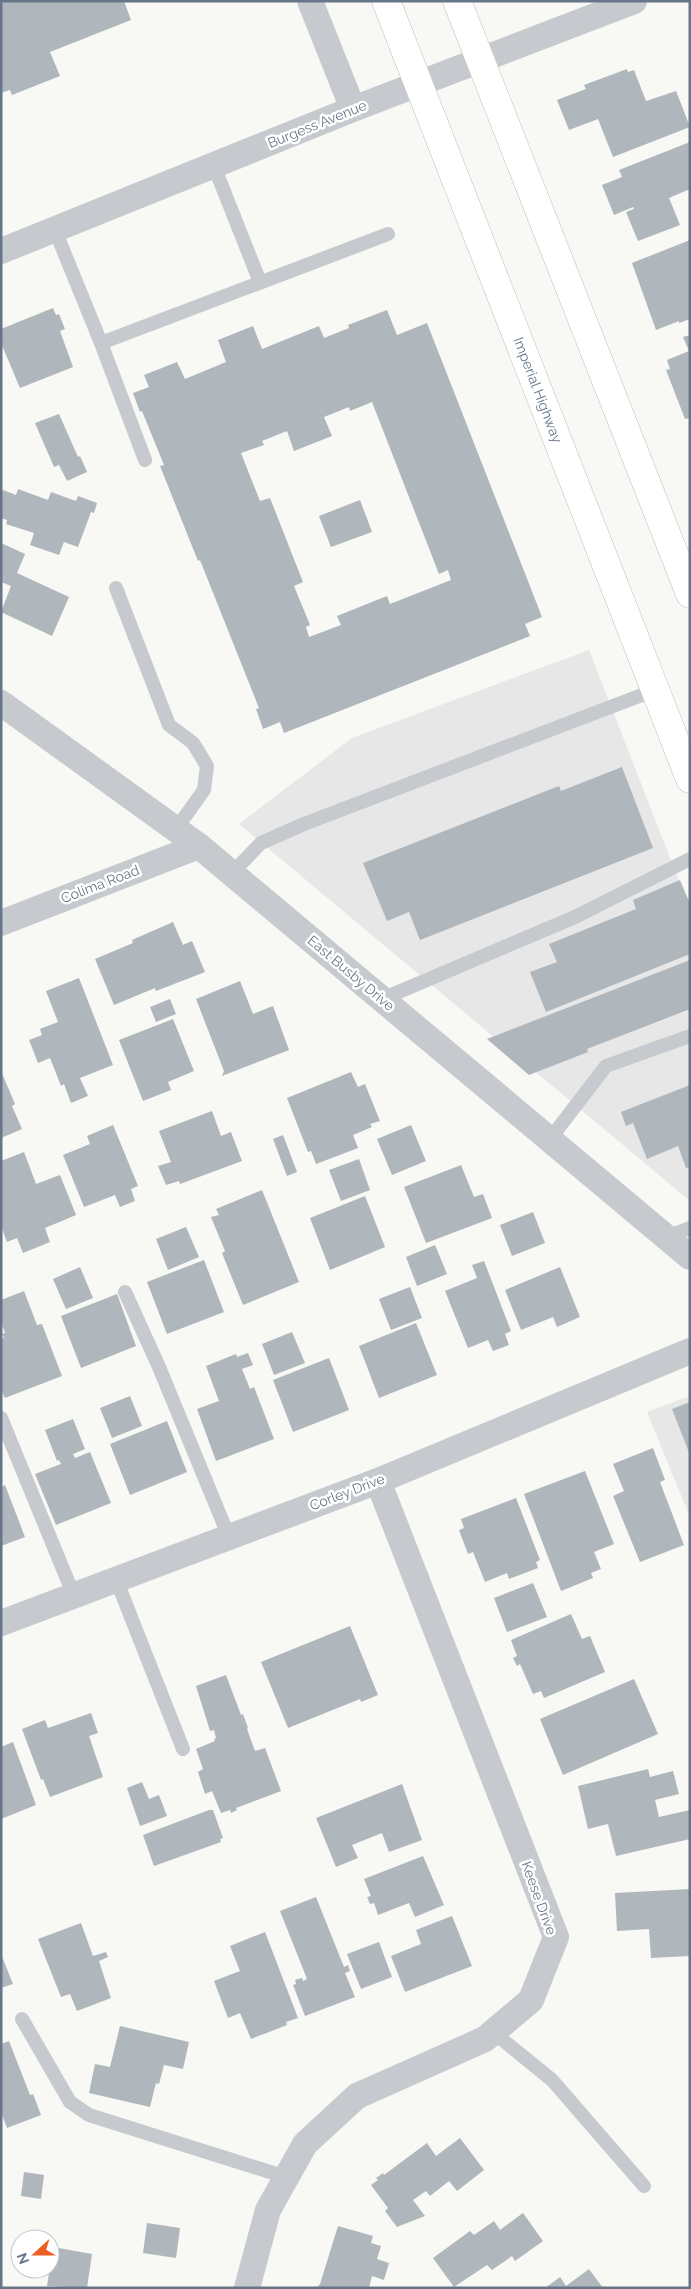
<svg xmlns="http://www.w3.org/2000/svg" width="691" height="2289" font-family="Raleway,sans-serif">
<style>
.built{fill:#e6e7e6}
.building{fill:#afb6bc;fill-rule:evenodd}
.lines{fill:none;stroke-linecap:round;stroke-linejoin:round}
.primary-casing{stroke:#b9bdc1;stroke-width:29}
.service{stroke:#c6c9cd;stroke-width:14}
.minor{stroke:#c6c9cd;stroke-width:26}
.primary{stroke:#fff;stroke-width:28}
.labels{text-anchor:middle;dominant-baseline:central;stroke-width:5;stroke-linejoin:round;paint-order:stroke}
.street-label{font-size:14px;fill:#667688;stroke:#fff}
</style>
<rect width="100%" height="100%" fill="#f8f8f5"/>
<path class="built" d="M589,650L690,909V1201L239,824L352,738Z
M690,1396V1517L647,1412Z"/>
<path class="building" d="M1,1H124L131,20L50,52L60,76L12,95L10,90L1,93Z
M627,69L628,72L634,70L646,101L676,91L690,127L613,157L598,119L569,130L557,100L586,89L584,85Z
M690,142V189L669,198L680,225L638,241L626,212L634,209L633,207L614,215L602,185L622,177L619,170Z
M690,240V319L679,323V321L656,330L632,263Z
M53,308L56,315L59,314L65,329L60,331L73,367L20,388L1,343V329Z
M387,310L397,335L427,323L542,617L525,624L530,636L284,733L280,722L263,729L256,709L259,708L200,560L198,561L160,466L164,465L142,411L140,412L133,393L149,387L144,375L177,362L185,379L226,362L218,340L253,326L262,349L319,326L324,338L349,328L348,325ZM372,402L439,574L448,570L451,580L390,604L387,596L337,616L341,625L309,637L306,627L310,625L294,586L303,582L270,498L260,501L241,453L264,445L262,441L287,431L294,451L332,436L324,417L349,407L350,411Z
M690,335V418L685,419L666,370L670,369L667,360L689,351L683,337Z
M59,414L78,457L80,456L87,472L67,481L59,465L54,467L35,423Z
M18,489L48,500L51,492L76,501L78,496L97,503L94,513L91,512L78,547L64,542L59,555L30,545L34,533L6,524L7,520L1,518V494L3,490L16,495Z
M360,500L372,532L331,547L319,516Z
M1,543L25,554L17,573L69,597L52,636L1,612L11,586L1,582Z
M622,767L653,848L420,940L409,912L387,921L363,863L559,786L561,791Z
M680,880L690,904V954L546,1012L530,972L557,962L549,944L636,909L633,900Z
M173,922L183,945L192,941L205,972L156,991L155,988L114,1005L95,959L133,943L132,940Z
M690,960V1009L587,1049L588,1052L529,1075L487,1039Z
M79,978L113,1065L80,1078L88,1096L71,1103L64,1084L61,1086L50,1058L38,1063L29,1040L42,1035L40,1029L58,1022L46,991Z
M240,981L253,1014L273,1006L289,1050L222,1076L224,1071L196,999Z
M170,999L176,1014L156,1022L150,1007Z
M173,1019L194,1071L168,1082L171,1090L143,1101L119,1040Z
M1,1071L15,1104L12,1106L22,1129L1,1138Z
M351,1072L358,1087L365,1084L380,1121L370,1124L372,1127L353,1135L358,1148L316,1164L311,1151L308,1152L287,1098Z
M690,1085V1167L686,1168L678,1146L647,1159L633,1123L626,1126L621,1112Z
M212,1111L221,1136L231,1132L242,1161L180,1184L179,1181L166,1185L158,1166L171,1162L159,1131Z
M113,1125L138,1186L131,1189L135,1201L120,1207L115,1195L84,1207L63,1155L90,1144L87,1136Z
M411,1125L426,1161L392,1175L377,1139Z
M283,1135L297,1172L287,1176L273,1139Z
M24,1152L36,1184L60,1175L76,1215L45,1228L50,1242L23,1253L17,1238L7,1242L1,1226V1161Z
M359,1159L370,1190L341,1201L329,1170Z
M461,1165L474,1197L483,1194L492,1218L426,1243L404,1187Z
M262,1190L299,1282L243,1305L222,1253L225,1251L211,1217L219,1215L216,1209Z
M365,1196L385,1247L330,1270L310,1218Z
M533,1212L545,1243L512,1256L500,1225Z
M186,1227L199,1257L168,1270L156,1239Z
M435,1245L447,1274L417,1286L406,1257Z
M204,1260L224,1312L167,1334L147,1282Z
M484,1261L511,1331L505,1334L509,1345L493,1351L488,1340L468,1348L445,1291L477,1278L472,1265Z
M80,1267L93,1298L66,1309L53,1279Z
M560,1267L580,1317L557,1327L553,1317L521,1330L505,1290Z
M410,1287L422,1318L391,1330L379,1299Z
M24,1291L37,1325L42,1324L62,1376L5,1398L1,1390V1339L4,1338L2,1334L5,1333L1,1322V1300Z
M117,1294L136,1346L81,1368L61,1316Z
M416,1323L437,1375L379,1398L359,1346Z
M292,1332L305,1363L274,1375L262,1344Z
M248,1353L253,1365L242,1369L250,1389L254,1387L274,1439L216,1461L197,1409L219,1401L206,1366L236,1354L237,1357Z
M329,1358L349,1410L293,1432L273,1380Z
M130,1396L142,1426L112,1438L100,1408Z
M690,1402V1455L672,1409Z
M73,1419L85,1449L73,1454L75,1458L90,1452L111,1503L56,1525L35,1474L61,1464L59,1460L57,1461L45,1430Z
M167,1421L187,1472L130,1495L110,1444Z
M653,1448L665,1480L660,1482L684,1545L640,1562L613,1496L624,1491L613,1464Z
M585,1471L614,1544L594,1552L601,1569L591,1573L593,1578L561,1591L524,1494Z
M5,1485L25,1537L1,1546V1487Z
M516,1498L540,1560L536,1562L538,1568L509,1579L507,1573L485,1582L473,1552L468,1554L459,1530L464,1528L461,1519Z
M533,1583L547,1617L507,1632L494,1598Z
M571,1614L582,1639L590,1636L605,1672L544,1698L541,1691L533,1694L520,1664L517,1666L513,1658L517,1656L511,1640Z
M350,1626L378,1695L361,1702L360,1699L288,1728L261,1662Z
M226,1675L241,1715L243,1714L248,1728L247,1729L255,1751L265,1748L281,1791L236,1808L237,1810L231,1813L230,1810L221,1813L212,1791L205,1794L198,1772L203,1769L196,1749L215,1741L214,1739L216,1738L214,1730L210,1731L196,1686Z
M634,1679L658,1734L563,1775L540,1719Z
M91,1713L98,1733L89,1736L103,1777L50,1797L43,1779L41,1780L22,1729L45,1720L48,1728Z
M13,1742L36,1805L1,1819V1747Z
M648,1769L650,1777L673,1771L679,1794L655,1800L659,1817L690,1810V1839L616,1856L608,1824L588,1829L578,1786Z
M142,1782L149,1799L159,1795L167,1816L140,1826L127,1788Z
M402,1784L422,1840L389,1852L382,1833L352,1845L358,1858L336,1867L316,1818Z
M209,1810H213L223,1838L220,1839L221,1842L154,1866L143,1835Z
M423,1856L444,1905L415,1917L409,1903L378,1915L374,1903L370,1904L367,1897L371,1896L364,1879Z
M690,1889V1956L651,1958L649,1929L617,1931L615,1893Z
M316,1897L344,1967L348,1965L350,1971L345,1973L355,1997L305,2016L293,1985L296,1984L295,1980L302,1978L303,1981L307,1979L280,1911Z
M452,1916L472,1966L405,1992L391,1956L421,1944L416,1930Z
M81,1923L93,1956L106,1952L108,1957L99,1961L111,1998L77,2011L70,1994L61,1997L38,1939Z
M265,1932L298,2018L286,2022L287,2025L251,2039L240,2013L228,2018L214,1981L240,1971L230,1946Z
M379,1942L392,1977L361,1989L347,1954Z
M1,1954L13,1984L1,1988Z
M120,2026L189,2042L183,2069L164,2065L159,2084L156,2083L150,2107L89,2093L95,2064L110,2067Z
M9,2041L30,2095L33,2094L41,2115L7,2128L1,2112V2044Z
M460,2138L484,2170L457,2191L449,2181L430,2196L426,2191L413,2200L425,2216L397,2227L385,2211L388,2208L371,2185L378,2180L376,2178L383,2173L384,2175L427,2143L436,2156Z
M24,2172L44,2175L41,2199L21,2196Z
M523,2213L543,2241L515,2261L512,2256L492,2270L487,2265L454,2287L433,2258L470,2231L474,2235L494,2221L500,2230Z
M147,2223L180,2228L176,2258L143,2253Z
M338,2226L373,2236L371,2243L381,2246L377,2259L389,2263L384,2280L372,2276L369,2288H317L320,2284Z
M53,2247L92,2254L87,2288L47,2286Z
M589,2269L603,2288H545L560,2277L566,2286Z"/>
<g class="lines">
<g class="primary-casing">
<path id="primary" d="M386,1L690,779
M457,1L690,594"/>
</g>
<path class="service" d="M214,166L260,282
M55,230L101,343L388,234
M101,343L145,460
M116,588L169,725L193,743L207,766L204,790L176,829
M232,873L261,843L304,824L655,690
M382,999L575,917L690,859
M550,1139L606,1066L690,1036
M666,1237L690,1228
M125,1292L159,1367L229,1537
M1,1418L74,1596
M116,1579L183,1749
M22,2019L70,2102L89,2115L286,2177
M493,2032L552,2080L644,2186"/>
<path class="minor" d="M310,1L353,109
M1,251L353,109L634,1
M1,703L199,846L690,1257
M1,923L199,846
M1,1623L378,1481L690,1351
M247,2288L268,2210L305,2144L357,2096L485,2039L531,2000L556,1937L378,1481"/>
<use href="#primary" class="primary"/>
</g>
<g class="labels">
<g class="street-label">
<text transform="translate(317 124) rotate(-22)">Burgess Avenue</text>
<text transform="translate(538 390) rotate(69)">Imperial Highway</text>
<text transform="translate(100 884) rotate(-21)">Colima Road</text>
<text transform="translate(351 973) rotate(40)">East Busby Drive</text>
<text transform="translate(347 1492) rotate(-21)">Corley Drive</text>
<text transform="translate(539 1898) rotate(70)">Keese Drive</text>
</g>
</g>
<rect width="691" height="2289" fill="none" stroke="#667688" stroke-width="5"/>
<g transform="translate(35 2254) rotate(249)"><circle r="24" fill="#ffffff" stroke="#c2c8cf"/>
<path d="M0-4L9 19L0 12L-9 19Z" fill="#eb6022"/>
<text y="-8" font-size="14" font-weight="bold" text-anchor="middle" fill="#667688">N</text>
</g>
</svg>
